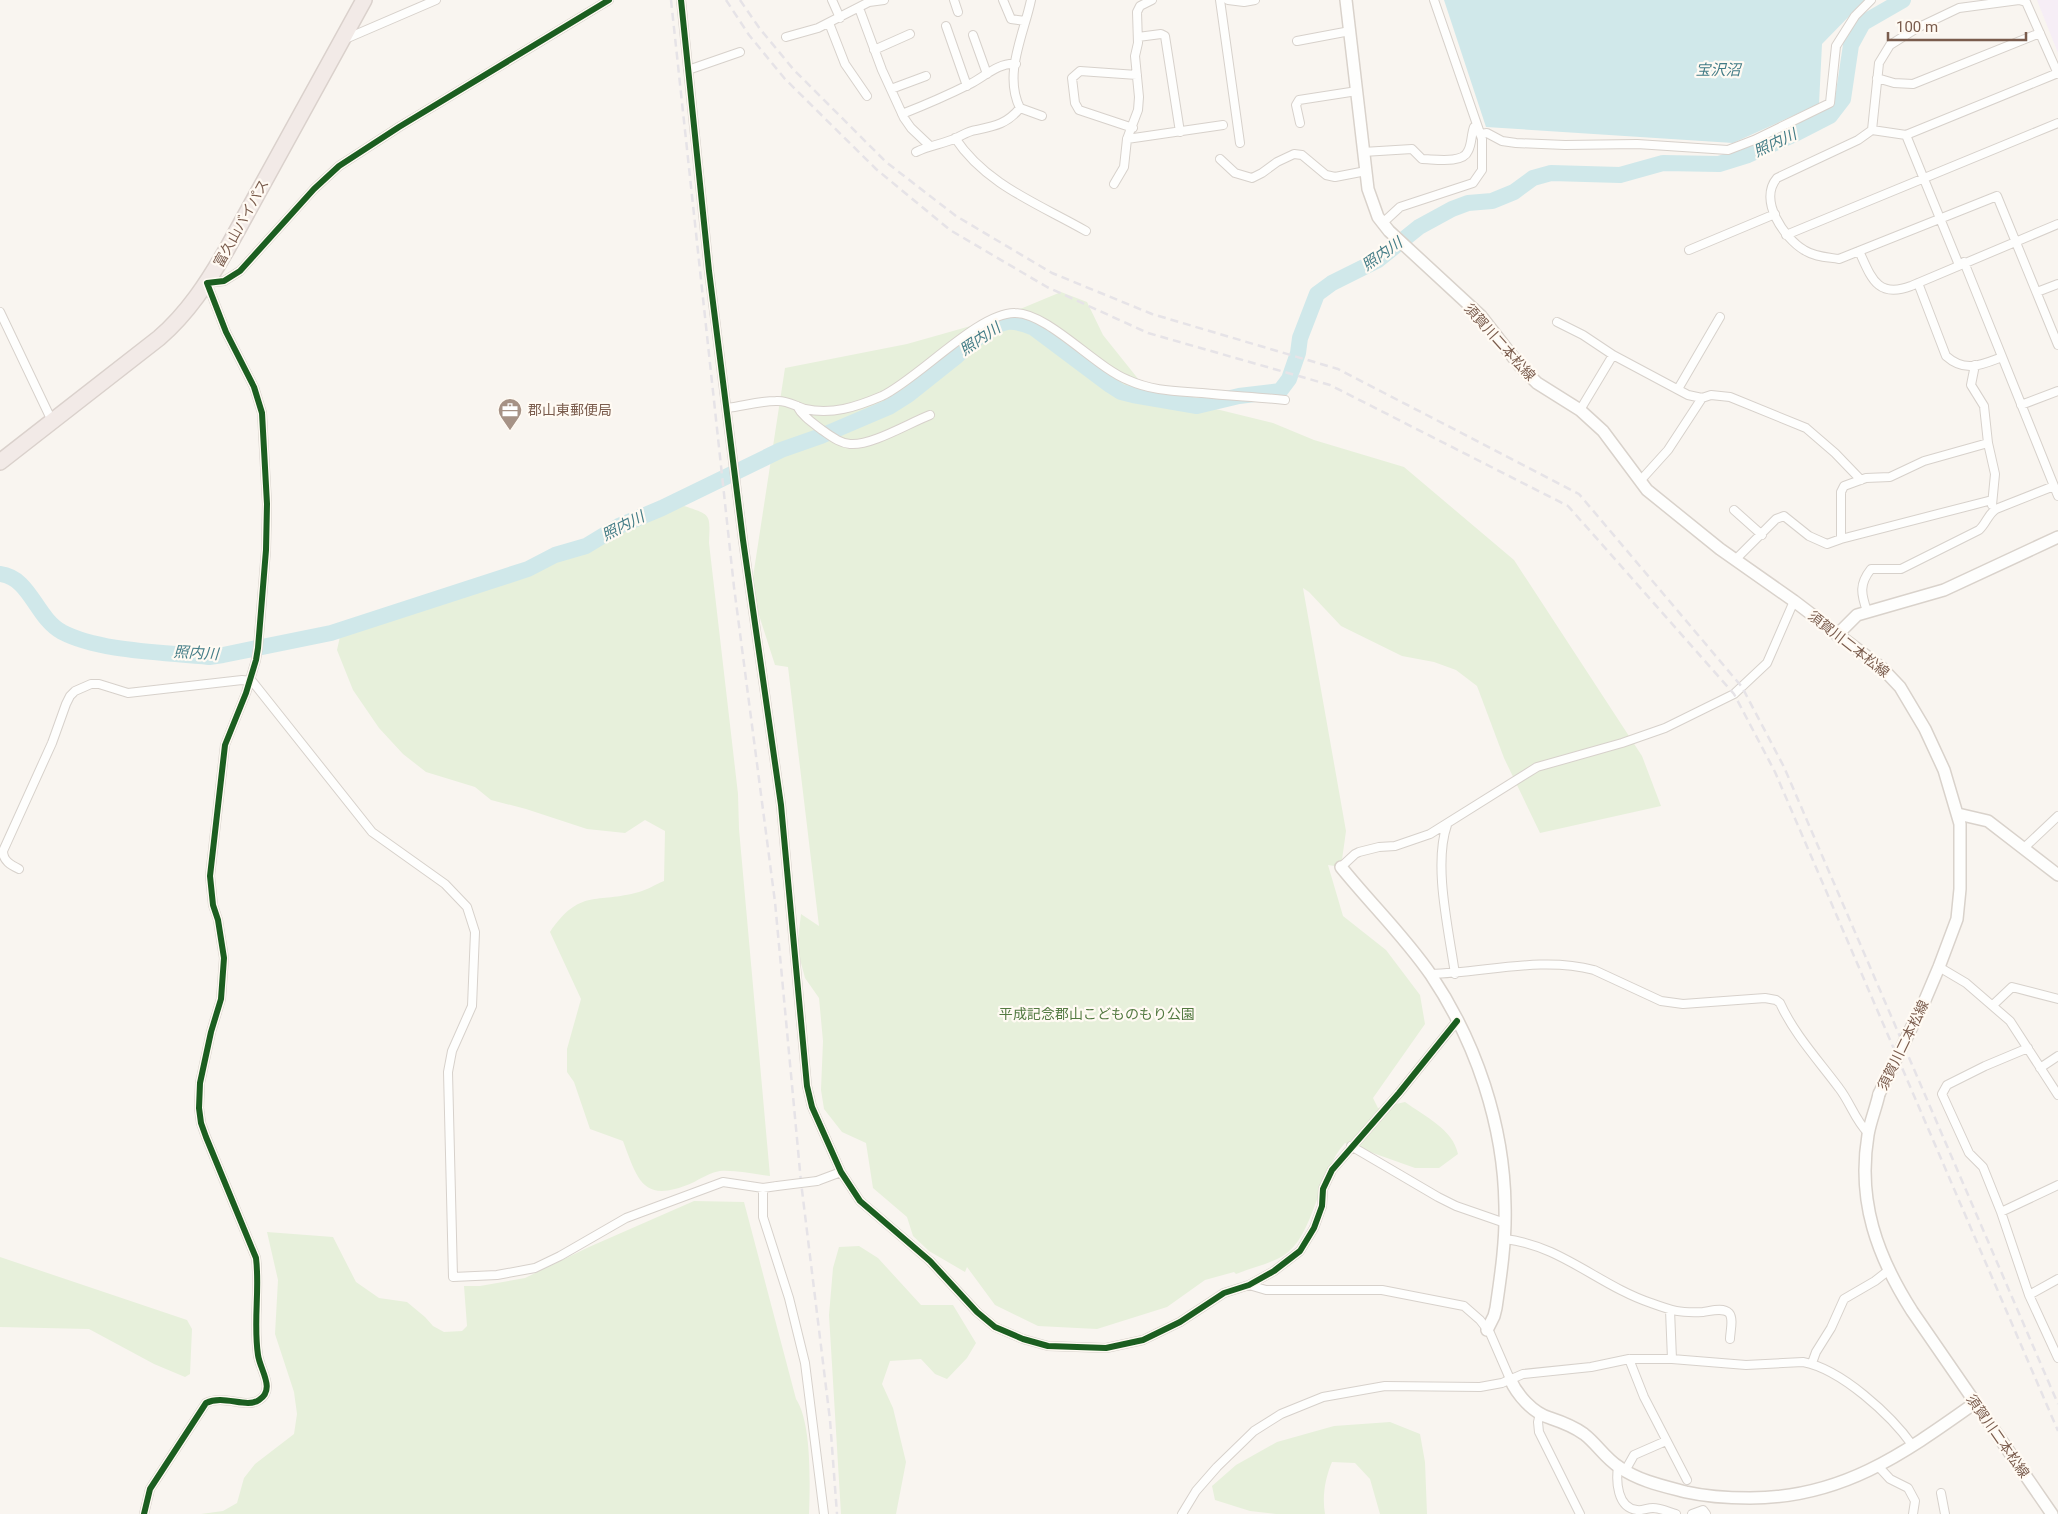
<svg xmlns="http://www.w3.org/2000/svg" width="2058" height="1514" font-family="Roboto,'Noto Sans JP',sans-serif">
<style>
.education{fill:#f6eef6}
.green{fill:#e7f0db}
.water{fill:#d0e8ea}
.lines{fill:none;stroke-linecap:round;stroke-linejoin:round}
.river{stroke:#d0e8ea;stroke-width:16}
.street-casing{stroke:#d7d1cb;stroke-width:10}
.secondary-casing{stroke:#d9d2cb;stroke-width:14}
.highway-casing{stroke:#dad1cc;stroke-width:18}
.street{stroke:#fefefd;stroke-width:8}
.secondary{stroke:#fefefd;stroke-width:11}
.highway{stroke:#f2eae7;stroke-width:15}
.rail{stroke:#e6e3e7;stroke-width:2.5;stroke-dasharray:8 5;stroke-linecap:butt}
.street-bridge-casing{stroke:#d7d1cb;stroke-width:10;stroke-linecap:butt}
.secondary-bridge-casing{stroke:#d9d2cb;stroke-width:14;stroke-linecap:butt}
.street-bridge{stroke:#fefefd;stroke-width:8}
.secondary-bridge{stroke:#fefefd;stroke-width:11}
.cycleway-casing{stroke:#fffaf3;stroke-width:9}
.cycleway{stroke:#1b5e20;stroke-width:6}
.labels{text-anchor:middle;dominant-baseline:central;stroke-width:4.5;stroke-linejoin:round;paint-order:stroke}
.street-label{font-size:14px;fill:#7a5c4d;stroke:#fffaf3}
.poi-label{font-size:14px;fill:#7a5c4d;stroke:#fffaf3;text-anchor:start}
.park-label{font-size:14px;fill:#537a41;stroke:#fffaf3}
.water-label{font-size:15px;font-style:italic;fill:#437c86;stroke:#fffaf3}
</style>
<rect width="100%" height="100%" fill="#f9f5f0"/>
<path class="education" d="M2037,0H2058V53Z"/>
<path class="green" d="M1061,292L1087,302L1103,335L1139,380L1167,400L1220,410L1273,423L1314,440L1404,467L1514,560L1642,756L1661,806L1540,833L1504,758L1477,686L1456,670L1434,662L1402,656L1341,626L1309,592L1303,588L1346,831L1341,867L1328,865L1343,916L1386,950L1420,995L1425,1024L1373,1098L1378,1108L1405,1102C1424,1116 1453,1129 1458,1154L1439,1168H1415L1345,1143C1318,1172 1315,1236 1283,1256C1269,1264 1251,1268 1236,1274L1234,1272L1205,1280L1167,1307L1097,1329L1038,1326L995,1305L967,1267L965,1272L929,1251L913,1236L907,1217L873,1188L866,1143L842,1132L824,1109L821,1090L823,1041L819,998L805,978L797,948L801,914L819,926L788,667L775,665L751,590L785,368L907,344L999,318Z
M684,506C712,515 710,514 709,543L738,794L739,829L770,1176C754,1174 736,1170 720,1171C711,1172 700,1179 692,1183C643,1204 638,1181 623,1141L590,1129L574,1082L567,1072V1049L581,999L550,932C580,888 596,904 639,892C647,890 656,884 664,881L665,831L645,820L625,833L587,829L526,809L491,800L475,787L426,772L403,754L379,728L353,690L337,650L341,632L409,614L526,576L574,554L640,517Z
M694,1201L744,1202L796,1399C812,1423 810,1485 809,1514H201L223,1511L237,1503L244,1478L255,1464L294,1434L297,1414L294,1392L275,1334L278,1280L267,1232L333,1237L356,1282L379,1298L407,1302L425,1317L433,1326L444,1332L462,1331L467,1326L464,1286H480L525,1278L589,1247Z
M859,1246L878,1258L921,1305H953L976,1343L967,1358L947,1379L935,1374L921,1359L890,1361L882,1384L893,1408L906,1462L896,1514H841L829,1315L833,1268L839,1247Z
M0,1257L187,1320L192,1329L190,1374L185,1377L154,1364L89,1329L0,1327Z
M1390,1422L1420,1434L1425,1462L1427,1514H1380L1370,1479L1355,1463L1332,1462C1325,1478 1322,1497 1325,1514H1276L1250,1511L1215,1500L1212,1486L1236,1465L1277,1442L1334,1426Z"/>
<path class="water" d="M1444,0H1865L1822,44L1819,104L1733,143L1486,127Z"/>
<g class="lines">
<path class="river" d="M0,574C31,578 35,617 62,632C100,652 166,652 209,657L223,655L331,633L528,569L555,555L586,546L619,526L662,508L781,450L821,436L889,407L908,395L957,356C966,346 993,324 1007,322C1017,321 1025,324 1034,328L1110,385L1121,392L1133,395L1197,406L1239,396L1280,391L1289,379L1298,353L1300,338L1317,294L1332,283L1378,260L1419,227L1452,209L1468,203L1492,201L1514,192L1533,178L1551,173L1620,175L1663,163L1719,164L1748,155L1795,134L1830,116L1843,99L1851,45L1863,23L1903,0"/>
<g class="street-casing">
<path id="street" d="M681,0L709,271L743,540L781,805L807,1086L812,1107L841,1172L860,1201L930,1261L977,1312L995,1327L1023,1339L1048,1346L1106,1348L1143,1340L1180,1322L1224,1293L1249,1285L1274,1271L1300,1251L1314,1228L1322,1206L1323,1189L1332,1170L1399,1093L1457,1021
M832,0L840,18
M954,0L958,12
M1003,0L1011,19L1025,21
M1031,0C1024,34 1003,74 1020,108L1042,116
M1220,0L1240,143
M1228,0L1244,2L1255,0
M859,8L882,70L904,118L911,128L930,146
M829,23L845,64L867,96
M946,26L967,86
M973,35L987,74
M786,37L818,28L869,2L884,0
M1138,37L1161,34L1165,36L1180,132
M343,40L436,0
M1297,41L1350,31
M874,50L910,34
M688,70L740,52
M2058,74L2026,2L2019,0L1959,8L1917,28L1890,45L1879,63L1872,130L1858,140L1777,178C1758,200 1784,238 1804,250C1815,257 1827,257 1839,259L1997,196L2058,345
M1877,78L1894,83L1913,84L2040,33
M891,89L926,76
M902,114C925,105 948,95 970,84C984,77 999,62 1016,64
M1300,123L1296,105L1299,100L1357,91
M1133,128L1079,110L1075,103L1072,78L1080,71L1137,75
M1872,130L1906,135L1959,265
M1480,134L1487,133L1502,141L1516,143L1565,145L1637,144L1728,150L1754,140L1830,103L1836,46L1855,16L1871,0
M1906,135L2058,73
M955,138C986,185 1039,204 1086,231
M1127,139L1223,125
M916,152C928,146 942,144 954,139C961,136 968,131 976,130C995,126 1007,124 1020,108
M1363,152L1412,149L1422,159C1434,159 1463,164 1468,151C1472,144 1471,135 1474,127L1477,126
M1220,159L1235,173L1252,178L1262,173L1277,162L1294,154L1302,155L1326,175L1335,177L1366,171
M1114,184L1124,167L1127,139L1138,110L1139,97L1135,56L1138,43L1137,12L1140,6L1152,0
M1382,222L1387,219L1400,207L1473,183L1482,170V139L1434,0
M1786,235L2058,123
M1689,250L1775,214
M1859,251C1871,277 1877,299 1911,286L2058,224
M1964,262L2058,496
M1918,283L1946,356C1965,373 1981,365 2002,357
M2037,292L2058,284
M0,312L52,421
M1557,322L1583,335L1613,355L1688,395L1702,398L1711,395L1730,397L1806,428L1835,453L1861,480
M1975,365L1971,385L1984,406L1988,443L1995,474L1992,505
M1678,389L1720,317
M2021,405L2058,391
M797,406C802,416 813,423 822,430C831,436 839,443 850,444C871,446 909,423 930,415
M727,408C743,406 760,401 776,401C787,400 795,406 805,409C832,415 856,407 882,396C918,379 979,312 1015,313C1048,313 1095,367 1128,380C1152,391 1176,391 1202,393C1230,396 1257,397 1285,400
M1580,410L1613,355
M1640,481L1668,450L1702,398
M1734,510L1762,535
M1841,539L1992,500
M1735,560L1776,519L1784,516L1809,536L1827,544L1841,539V492L1844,486L1866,478L1890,477L1924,461L1988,443
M1867,611C1861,594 1859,584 1871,569H1901L1979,530C1986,524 1988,514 1996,509L2054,486
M1447,825C1433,865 1449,931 1455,974
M2024,848L2058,816
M1341,867L1355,854L1359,852L1379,847L1395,846L1430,834L1537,767L1622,743L1665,728L1734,694L1767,663L1794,601
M19,869C11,865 3,861 3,851L52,743L66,704L70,696L75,691L91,684H99L128,693L242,680L252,681L372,832L445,884L467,907L475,932L472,1006L452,1051L448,1072L453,1277L497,1275L535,1268L560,1256L626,1218L723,1182L763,1188L777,1186
M1939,967L1966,983L2010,1021L2058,1095
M1431,974C1484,973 1541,956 1594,970L1661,1001L1683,1004L1765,998L1776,1000L1780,1003C1794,1034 1819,1061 1839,1088C1850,1102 1855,1120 1868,1133
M1993,1005L2012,987L2058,999
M2028,1048L1985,1066L1947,1085L1942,1094L1969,1153L1983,1167L2001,1212L2029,1295L2058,1358
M2040,1068L2058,1056
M1351,1146L1438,1197L1456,1206L1505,1223
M817,1181L841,1172
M763,1188V1217L789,1298L805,1363L824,1514
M2001,1212L2058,1185
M1505,1239C1560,1245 1600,1286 1651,1303C1673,1311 1679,1313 1703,1312C1711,1311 1723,1307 1729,1313C1734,1319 1730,1332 1730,1339
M1249,1285L1266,1290H1382L1464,1306L1480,1320L1490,1333L1510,1379
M2029,1295L2058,1279
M1670,1310L1672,1359
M1629,1359L1644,1397L1687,1480
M1812,1363L1816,1352L1831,1328L1844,1299L1875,1281L1889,1270
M1540,1413L1538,1422L1539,1432L1580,1514
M1878,1466L1890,1479L1908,1488L1915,1501L1913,1514
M1618,1467C1616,1481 1617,1508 1637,1510C1642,1511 1647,1508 1653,1508C1660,1508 1669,1512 1676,1514
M1625,1471L1634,1455L1666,1441
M1941,1493L1945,1514
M144,1514L150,1489L206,1403C224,1394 246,1409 259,1400C276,1389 260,1370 258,1355C253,1322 260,1290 256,1258L206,1137L201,1123L199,1108L200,1083L211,1032L221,999L224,958L218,920L213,905L210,876L225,745L246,693L256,660L258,648L266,550L267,504L262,413L254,387L226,332L207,283L224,281L240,271L314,189L339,166L399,127L609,0
M1182,1514L1196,1491L1217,1467L1254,1431L1281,1414L1323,1397L1385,1386L1480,1387L1502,1383L1523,1374L1591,1367L1629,1359H1672L1746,1365L1803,1362C1841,1369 1891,1415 1913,1446
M1692,1514L1703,1510L1706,1514"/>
</g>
<g class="secondary-casing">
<path id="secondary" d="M1346,0L1368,189L1378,217L1389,231L1481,316L1520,366L1537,383L1580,410L1603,431L1647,490L1720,549L1794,601L1882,668L1900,687L1925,729L1944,770L1960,824V889L1957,919L1939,967L1925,1000
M1837,635L1857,615L1944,590L2058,537
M1958,814L1988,821L2058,875
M1341,867C1370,903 1405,937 1431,975C1476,1042 1504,1125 1505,1206C1506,1240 1501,1274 1496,1308L1494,1316L1487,1330
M1879,1094C1876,1108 1870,1122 1868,1135C1857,1201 1877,1256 1912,1311L2052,1514
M1510,1379C1517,1395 1533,1413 1550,1418C1562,1422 1573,1426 1584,1434C1597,1444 1605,1458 1619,1467C1639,1481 1663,1486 1686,1492C1708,1497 1728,1498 1750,1498C1842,1498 1903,1454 1975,1403"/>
</g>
<g class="highway-casing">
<path id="highway" d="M0,462L159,338C188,313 208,282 227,249L364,0"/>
</g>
<use href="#street" class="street"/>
<use href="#secondary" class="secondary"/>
<use href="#highway" class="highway"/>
<path class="rail" d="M671,0L734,587L775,902L801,1182L830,1420L837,1514
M726,0L749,35L785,79L876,169L950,230L1047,287L1148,333L1330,385L1568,506L1734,694L1775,772L2058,1431
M740,0L760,29L794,70L886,162L956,216L1052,273L1152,314L1338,369L1579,494L1742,687L1784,767L2058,1404"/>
<g class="street-bridge-casing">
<path id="street-bridge" d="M777,1186L817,1181"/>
</g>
<g class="secondary-bridge-casing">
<path id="secondary-bridge" d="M1879,1094L1925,1000"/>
</g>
<use href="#street-bridge" class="street-bridge"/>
<use href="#secondary-bridge" class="secondary-bridge"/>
<g class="cycleway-casing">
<path id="cycleway" d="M681,0L709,271L743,540L781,805L807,1086L812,1107L841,1172L860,1201L930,1261L977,1312L995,1327L1023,1339L1048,1346L1106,1348L1143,1340L1180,1322L1224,1293L1249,1285L1274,1271L1300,1251L1314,1228L1322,1206L1323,1189L1332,1170L1399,1093L1457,1021
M144,1514L150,1489L206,1403C224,1394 246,1409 259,1400C276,1389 260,1370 258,1355C253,1322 260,1290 256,1258L206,1137L201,1123L199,1108L200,1083L211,1032L221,999L224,958L218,920L213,905L210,876L225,745L246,693L256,660L258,648L266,550L267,504L262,413L254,387L226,332L207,283L224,281L240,271L314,189L339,166L399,127L609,0"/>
</g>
<use href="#cycleway" class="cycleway"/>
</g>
<defs>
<g id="office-pin" transform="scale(1.25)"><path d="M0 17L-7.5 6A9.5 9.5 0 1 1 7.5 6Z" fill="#a69286" stroke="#fffaf3"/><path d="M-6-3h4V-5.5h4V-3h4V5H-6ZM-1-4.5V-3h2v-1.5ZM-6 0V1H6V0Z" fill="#fff"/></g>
</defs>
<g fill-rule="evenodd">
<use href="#office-pin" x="510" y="410"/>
</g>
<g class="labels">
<g class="street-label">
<text transform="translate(241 223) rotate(-61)">富久山バイパス</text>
<text transform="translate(1500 342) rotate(48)">須賀川二本松線</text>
<text transform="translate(1849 644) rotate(38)">須賀川二本松線</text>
<text transform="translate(1903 1045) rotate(-64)">須賀川二本松線</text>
<text transform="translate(1998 1436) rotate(55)">須賀川二本松線</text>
</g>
<g class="poi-label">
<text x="528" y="410">郡山東郵便局</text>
</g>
<g class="park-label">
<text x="1097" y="1014">平成記念郡山こどものもり公園</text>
</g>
<g class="water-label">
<text x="1718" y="70">宝沢沼</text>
<text transform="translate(1775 143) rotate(-25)">照内川</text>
<text transform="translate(1382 254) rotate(-35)">照内川</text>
<text transform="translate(980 339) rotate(-34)">照内川</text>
<text transform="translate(623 526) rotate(-27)">照内川</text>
<text transform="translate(196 653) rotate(3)">照内川</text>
</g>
</g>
<path d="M1888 32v8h138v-8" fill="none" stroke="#7a5c4d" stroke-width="2.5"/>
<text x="1896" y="32" font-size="15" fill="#7a5c4d" stroke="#fffaf3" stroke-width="4" paint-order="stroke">100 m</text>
</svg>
